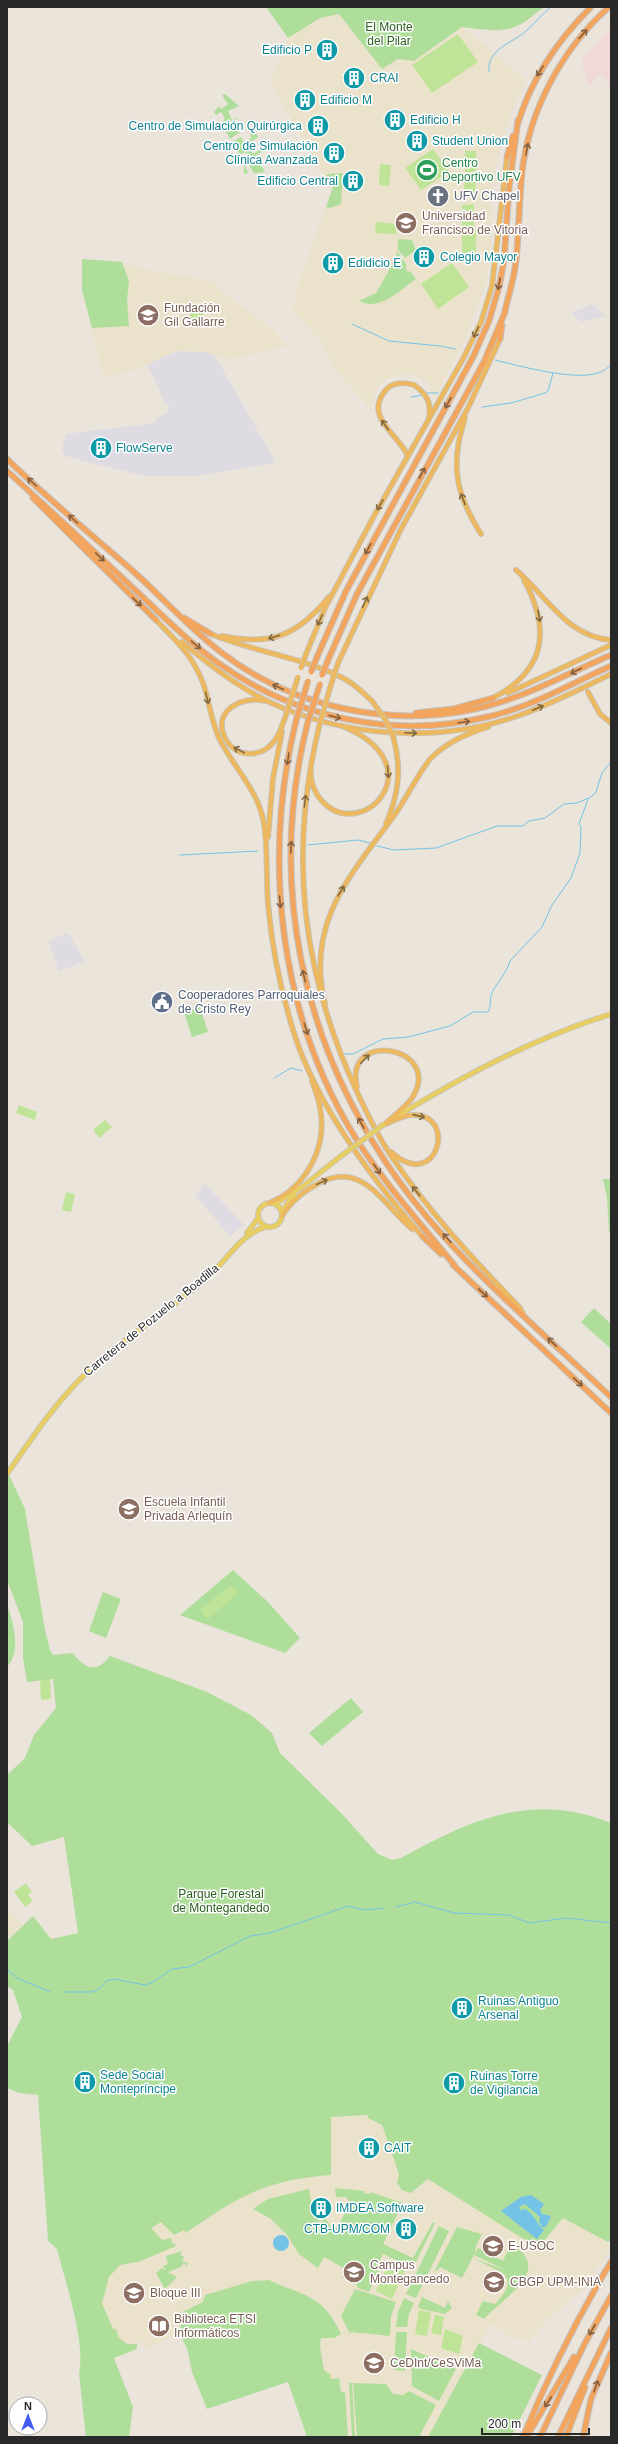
<svg xmlns="http://www.w3.org/2000/svg" width="618" height="2444" font-family="Arial,sans-serif">
<style>
.industrial{fill:#dedbe3}
.education{fill:#ebe2cb}
.medical{fill:#f1d9d9}
.green{fill:#afde9b}
.pitch{fill:#c0e497}
.water{fill:#74c3e6}
.lines{fill:none;stroke-linecap:round;stroke-linejoin:round}
.stream{stroke:#74c3e6;stroke-width:1}
.primary-casing{stroke:#c3c3c3;stroke-width:6}
.trunk-casing{stroke:#c3c3c3;stroke-width:6}
.motorway-casing{stroke:#c3c3c3;stroke-width:7}
.primary{stroke:#e7ce63;stroke-width:4.5}
.trunk{stroke:#edb960;stroke-width:4.5}
.motorway{stroke:#f3a45d;stroke-width:5}
.primary-bridge-casing{stroke:#c3c3c3;stroke-width:6;stroke-linecap:butt}
.trunk-bridge-casing{stroke:#c3c3c3;stroke-width:6;stroke-linecap:butt}
.motorway-bridge-casing{stroke:#c3c3c3;stroke-width:7;stroke-linecap:butt}
.primary-bridge{stroke:#e7ce63;stroke-width:4.5}
.trunk-bridge{stroke:#edb960;stroke-width:4.5}
.motorway-bridge{stroke:#f3a45d;stroke-width:5}
.oneway{stroke:#846040}
.oneway2{stroke:#816a42}
.labels{text-anchor:middle;dominant-baseline:central;stroke-width:3;stroke-linejoin:round;paint-order:stroke}
.park-label{font-size:12px;fill:#29601e;stroke:#fff}
.culture-label{font-size:12px;fill:#0d838f;stroke:#fff;text-anchor:start}
.leisure-label{font-size:12px;fill:#27864d;stroke:#fff;text-anchor:start}
.worship-label{font-size:12px;fill:#5b616d;stroke:#fff;text-anchor:start}
.education-label{font-size:12px;fill:#785e54;stroke:#fff;text-anchor:start}
.service-label{font-size:12px;fill:#4e5e75;stroke:#fff;text-anchor:start}
.street-label{font-size:12px;fill:#292929;stroke:#fff}
</style>
<rect width="100%" height="100%" fill="#eae4db"/>
<path class="industrial" d="M592,304L605,316L581,322L572,313Z
M177,351L206,352L215,356L276,463L194,476H144L65,456L62,449L66,434L156,423L157,418L168,412L169,406L165,403L147,363Z
M68,933L85,961L59,971L49,941Z
M205,1184L244,1225L230,1236L195,1195Z"/>
<path class="education" d="M339,14L382,69L398,59L414,61L462,27L525,79L505,130L496,168L492,194L491,252L486,283L464,342L434,398L427,381L412,374L396,375L384,380L377,389L372,405L374,413L334,368L322,342L292,310L297,298L294,296L332,190L270,83L288,38L320,18Z
M82,259L115,261L144,269L216,282L218,288L272,329L287,346L230,359L206,352L177,351L134,370L104,378L82,290Z
M7,1908L23,1925L9,1938L7,1937Z
M368,2115V2118L379,2122L384,2127L399,2174L398,2186L402,2188L416,2191L428,2179L508,2228L537,2248L563,2218L608,2242V2252L584,2288L546,2321L529,2342L523,2337L521,2339L518,2336L514,2340L492,2323L428,2437H348L345,2392H341L340,2382L331,2379L324,2370L320,2347L321,2338H334L341,2335L336,2323L327,2310L316,2300L269,2280L252,2281L205,2295L203,2302L180,2313L186,2320L182,2322L179,2333L146,2350L142,2342L127,2345L119,2338L116,2329L113,2330L101,2303L109,2277L120,2265L129,2264L151,2228L162,2222L174,2234L184,2230L186,2233L245,2194L294,2178L331,2175V2117Z"/>
<path class="medical" d="M611,27V90L606,79L600,75L589,86L581,61Z"/>
<path class="green" d="M266,7H545C536,12 528,21 519,25C502,34 480,29 462,27L414,61L398,59L382,69L339,14L320,18L288,38Z
M225,94L239,106L228,111L232,120L236,118L237,120L233,122L240,132L230,139L223,126L225,124L223,121L225,118L221,112L216,115L214,112L219,106L221,109L228,104L222,95Z
M255,131L258,137L246,145L253,154L261,149L258,144L262,142L266,149L251,159L254,163L259,162L265,172L254,173L248,163L245,166L248,173L244,174V163L250,159L245,152L240,155L232,142L241,137L244,142L252,138L250,134Z
M343,173L341,204L330,208L326,207L333,187L326,176L328,174Z
M398,239L412,240L416,250L405,258L398,250Z
M397,251L407,266L405,267L408,272L410,271L416,279C400,290 380,312 359,301L376,293L396,258Z
M82,259L122,262L129,281L127,299L129,326L92,328L82,290Z
M200,1007L208,1032L192,1037L184,1012Z
M603,1179H611V1231L609,1232L607,1198Z
M594,1308L611,1324V1349L581,1322Z
M9,1475L25,1509L45,1630L50,1650L53,1655L73,1653C85,1669 96,1674 110,1656L207,1692L251,1715L272,1733L280,1753L342,1814L378,1854L392,1860L401,1858C470,1820 532,1791 611,1823V2240L608,2242L563,2218L538,2248L428,2179L411,2193L402,2190L397,2183L399,2174L382,2125L368,2118V2115L331,2117V2175C265,2180 239,2196 186,2233L184,2230L174,2235L161,2222L151,2228L162,2240L171,2238L172,2244L174,2243L176,2246L138,2262L120,2265L109,2277L102,2303L113,2329H116L119,2338L127,2344H137V2347L135,2350L114,2358L133,2407L129,2437H86L79,2373C86,2342 65,2281 57,2249L48,2241L38,2095L20,2093L7,2088V2046L22,2017L13,1990L7,1986V1941L33,1916L51,1939L78,1933L64,1837L32,1846L7,1822V1775L25,1758L34,1735L56,1708L53,1679L27,1682L23,1658V1622L7,1580V1478Z
M233,1570L268,1602L300,1638L285,1653L180,1615Z
M103,1592L121,1599L106,1638L89,1631Z
M7,1604C13,1623 22,1650 7,1667Z
M351,1698L363,1712L322,1746L309,1733Z
M335,2188L364,2191V2193L369,2194L370,2192L403,2203L383,2244L413,2258L433,2222L435,2223L413,2268L383,2254L376,2269L379,2271L369,2292L358,2288L357,2285L343,2277L347,2270L324,2257L318,2268L299,2254L287,2235L271,2219L253,2209L268,2199L309,2189L314,2217L321,2222L325,2218L331,2227L337,2228L350,2203L346,2197H336Z
M439,2226L449,2231L416,2298L406,2294Z
M457,2227L482,2234L476,2246L475,2254L478,2248L503,2261L510,2245C557,2267 501,2300 484,2319L476,2315L483,2301L495,2304C503,2295 514,2284 503,2273L473,2258L505,2270L474,2255L462,2278L440,2267L437,2271L435,2270Z
M182,2251L180,2255L184,2257L182,2261L188,2263L187,2266L184,2263L181,2267L168,2272L177,2277L165,2289L156,2273L162,2268L167,2271L163,2266L168,2264L166,2256Z
M269,2280C305,2297 323,2294 341,2334L334,2338H321L320,2347L324,2370L330,2374L331,2379L339,2378L341,2392H345L348,2437H307L288,2382L207,2409L192,2372L187,2348L179,2333L182,2322L186,2320L180,2313L203,2302L205,2295L252,2281Z
M355,2289L396,2302L391,2316L390,2336L351,2332L350,2334L341,2316Z
M422,2297L445,2308L448,2301L452,2308L445,2314L421,2309L418,2307Z
M404,2298L414,2303L409,2314L407,2327H396L398,2312Z
M396,2332H407L405,2371L394,2370Z
M479,2343L542,2375L511,2437H428Z
M411,2349L456,2369L439,2401L412,2386Z
M349,2383H352L355,2437H352Z
M353,2383L386,2384L393,2394L403,2395L409,2391L436,2405L419,2437H357Z"/>
<path class="pitch" d="M458,34L478,62L432,93L412,65Z
M433,149L449,172L421,190L405,168Z
M465,151H476V172H465Z
M380,164L391,165L389,186L379,185Z
M465,173H476L475,195H464Z
M474,204V227H462V205Z
M376,222L397,224L396,234L375,233Z
M462,230H476V253H462Z
M452,263L469,287L438,309L421,284Z
M190,307H203V322H190Z
M19,1105L37,1112L35,1120L16,1113Z
M105,1120L112,1127L99,1138L93,1130Z
M66,1192L75,1194L71,1212L62,1210Z
M231,1585L238,1593L208,1619L200,1610Z
M50,1679L51,1699L41,1700L40,1680Z
M26,1883L32,1892L28,1895L33,1901L25,1907L14,1892Z
M390,2261L406,2268L392,2299L376,2291Z
M419,2310L431,2313L427,2336L415,2334Z
M435,2315L444,2317L441,2335L431,2333Z
M445,2329L463,2336L459,2354L441,2348Z"/>
<path class="water" d="M531,2195L544,2204L540,2210L542,2214L551,2216L546,2227H542L539,2222L540,2217L525,2204L519,2207L521,2210L525,2209C534,2213 536,2224 544,2230L537,2239L501,2211L521,2197Z
M273 2243a8 8 0 1 1 16 0a8 8 0 1 1-16 0Z"/>
<g class="lines">
<path class="stream" d="M489,72C486,49 513,43 526,31C535,23 542,14 551,7
M352,324L389,341L440,346L455,349
M495,360C519,366 575,381 598,373C603,372 607,368 611,365
M427,393H438
M411,397L423,395
M482,407L511,403L545,393L548,391L553,373
M308,845L358,840L370,843
M377,846L394,850L436,848L497,826H523L529,821L545,818L564,804L577,803L591,797L596,792L602,773L611,762
M180,855L258,851
M344,1054H353L383,1039L408,1037L450,1026L473,1012H488C492,1005 489,999 492,993C497,982 507,973 510,961L542,927L552,905L571,878L580,853L581,827L579,824L588,799
M274,1078L291,1068L302,1071
M396,1907L415,1902L454,1913L509,1915L529,1923L566,1918L611,1923
M7,1969L17,1978L50,1992
M65,1992H93L99,1989L106,1981L114,1979L145,1985L151,1983L172,1969L189,1967L250,1936L270,1933L348,1906L365,1910L383,1908"/>
<g class="primary-casing">
<path id="primary" d="M394,1118C463,1076 534,1038 611,1014
M258 1215a12 12 0 1 1 24 0a12 12 0 1 1-24 0Z
M275,1204L302,1187L341,1156
M282,1211L294,1195
M247,1233L258,1218
M7,1474C34,1435 59,1397 94,1366C130,1333 173,1309 209,1276C227,1260 241,1234 265,1227"/>
</g>
<g class="trunk-casing">
<path id="trunk" d="M465,418C450,464 455,493 481,534
M408,456C398,434 364,417 385,391C392,382 404,382 414,385C426,393 432,403 429,417
M516,570C547,596 567,637 611,640
M156,620C176,641 192,654 203,683C210,702 211,724 221,742C236,770 259,792 264,824C268,850 266,877 268,904C272,948 281,993 295,1036C318,1107 373,1180 422,1236
M211,634C254,652 301,657 343,678C354,683 363,693 372,701
M222,636C271,646 297,636 329,597
M182,642C213,668 247,694 285,709C358,738 446,742 520,715C551,704 581,689 611,674
M306,654L325,608L374,516L464,357L481,322L492,286L507,157
M338,663L401,529L468,408L500,339
M330,688L333,678
M588,692L600,714L611,723
M508,693L611,645
M493,698C546,670 551,630 524,580
M265,701C242,695 212,711 225,738C236,759 263,758 275,740C280,734 282,725 285,718
M319,727C288,856 302,974 358,1094C368,1115 377,1135 390,1154C427,1210 474,1260 520,1308L524,1316
M311,772C310,782 315,793 321,800C361,846 438,765 342,726
M386,824C399,794 402,767 393,736
M268,837L273,778L282,732
M325,1004C305,922 351,875 396,813C408,795 417,776 430,759C447,742 466,734 488,727
M357,1087C343,1028 445,1047 412,1098C405,1108 393,1116 385,1124
M383,1125C392,1122 402,1115 412,1115C459,1113 437,1194 391,1152
M269,1203C306,1188 328,1147 320,1108C319,1099 315,1090 312,1081
M282,1216C291,1201 304,1191 319,1183C363,1160 383,1205 412,1229"/>
</g>
<g class="motorway-casing">
<path id="motorway" d="M518,123C532,77 558,40 591,7
M507,157L513,136
M504,315C508,297 514,280 516,261C519,232 519,202 522,173C529,110 562,49 609,7
M500,339L502,325
M7,459C48,499 92,535 134,572C164,599 190,629 222,653C291,706 385,727 470,710C521,700 564,675 611,655
M7,471C49,509 90,548 131,586C160,613 189,643 221,665C298,719 396,739 487,717C532,707 570,684 611,666
M33,498L156,620
M184,618L211,634
M317,657L346,591L473,357L489,321L499,287L504,261L509,188L518,120
M328,660L357,594L484,362L505,312
M416,713L453,709L493,698
M296,721C262,860 279,1014 355,1137C384,1183 421,1224 455,1266
M308,721C267,883 301,1044 398,1180C457,1262 538,1328 611,1397
M422,1236L441,1254
M453,1265L611,1413
M527,2436L574,2357
M523,2437C548,2377 577,2318 611,2262
M540,2437L584,2345L611,2296
M558,2437L611,2328
M566,2437L585,2387
M583,2437L591,2399L611,2353"/>
</g>
<use href="#primary" class="primary"/>
<use href="#trunk" class="trunk"/>
<use href="#motorway" class="motorway"/>
<g class="primary-bridge-casing">
<path id="primary-bridge" d="M341,1156L383,1125"/>
</g>
<g class="trunk-bridge-casing">
<path id="trunk-bridge" d="M301,668L306,654
M333,678L338,663
M372,701L385,719L393,736
M285,718L298,677
M319,727L330,688"/>
</g>
<g class="motorway-bridge-casing">
<path id="motorway-bridge" d="M311,672L317,657
M322,675L328,660
M296,721L308,681
M308,721L320,684"/>
</g>
<use href="#primary-bridge" class="primary-bridge"/>
<use href="#trunk-bridge" class="trunk-bridge"/>
<use href="#motorway-bridge" class="motorway-bridge"/>
</g>
<defs><path id="oneway-shaft" d="M-6 0H5M1.5-3L5.5 0L1.5 3" fill="none" stroke-width="1.6" stroke-linecap="round" stroke-linejoin="round"/></defs>
<g class="oneway">
<use href="#oneway-shaft" transform="translate(583 34) rotate(-48)"/>
<use href="#oneway-shaft" transform="translate(540 71) rotate(122)"/>
<use href="#oneway-shaft" transform="translate(527 149) rotate(-79)"/>
<use href="#oneway-shaft" transform="translate(499 284) rotate(102)"/>
<use href="#oneway-shaft" transform="translate(448 403) rotate(119)"/>
<use href="#oneway-shaft" transform="translate(422 473) rotate(-61)"/>
<use href="#oneway-shaft" transform="translate(32 482) rotate(-138)"/>
<use href="#oneway-shaft" transform="translate(73 519) rotate(-138)"/>
<use href="#oneway-shaft" transform="translate(368 549) rotate(118)"/>
<use href="#oneway-shaft" transform="translate(100 557) rotate(43)"/>
<use href="#oneway-shaft" transform="translate(137 602) rotate(43)"/>
<use href="#oneway-shaft" transform="translate(196 645) rotate(39)"/>
<use href="#oneway-shaft" transform="translate(576 671) rotate(153)"/>
<use href="#oneway-shaft" transform="translate(278 687) rotate(-156)"/>
<use href="#oneway-shaft" transform="translate(335 717) rotate(14)"/>
<use href="#oneway-shaft" transform="translate(464 722) rotate(-9)"/>
<use href="#oneway-shaft" transform="translate(288 759) rotate(99)"/>
<use href="#oneway-shaft" transform="translate(291 847) rotate(-87)"/>
<use href="#oneway-shaft" transform="translate(280 902) rotate(85)"/>
<use href="#oneway-shaft" transform="translate(304 976) rotate(-103)"/>
<use href="#oneway-shaft" transform="translate(306 1029) rotate(73)"/>
<use href="#oneway-shaft" transform="translate(361 1123) rotate(-119)"/>
<use href="#oneway-shaft" transform="translate(377 1169) rotate(56)"/>
<use href="#oneway-shaft" transform="translate(447 1238) rotate(-132)"/>
<use href="#oneway-shaft" transform="translate(483 1293) rotate(43)"/>
<use href="#oneway-shaft" transform="translate(552 1342) rotate(-137)"/>
<use href="#oneway-shaft" transform="translate(578 1382) rotate(43)"/>
<use href="#oneway-shaft" transform="translate(592 2330) rotate(119)"/>
<use href="#oneway-shaft" transform="translate(596 2386) rotate(-71)"/>
<use href="#oneway-shaft" transform="translate(548 2402) rotate(123)"/>
</g>
<g class="oneway2">
<use href="#oneway-shaft" transform="translate(476 332) rotate(115)"/>
<use href="#oneway-shaft" transform="translate(385 425) rotate(-124)"/>
<use href="#oneway-shaft" transform="translate(463 499) rotate(-111)"/>
<use href="#oneway-shaft" transform="translate(380 505) rotate(120)"/>
<use href="#oneway-shaft" transform="translate(365 602) rotate(-66)"/>
<use href="#oneway-shaft" transform="translate(539 616) rotate(80)"/>
<use href="#oneway-shaft" transform="translate(320 620) rotate(114)"/>
<use href="#oneway-shaft" transform="translate(274 637) rotate(163)"/>
<use href="#oneway-shaft" transform="translate(207 698) rotate(76)"/>
<use href="#oneway-shaft" transform="translate(538 708) rotate(-23)"/>
<use href="#oneway-shaft" transform="translate(411 733) rotate(2)"/>
<use href="#oneway-shaft" transform="translate(239 750) rotate(-152)"/>
<use href="#oneway-shaft" transform="translate(388 772) rotate(85)"/>
<use href="#oneway-shaft" transform="translate(305 801) rotate(-84)"/>
<use href="#oneway-shaft" transform="translate(341 891) rotate(-58)"/>
<use href="#oneway-shaft" transform="translate(365 1059) rotate(-45)"/>
<use href="#oneway-shaft" transform="translate(419 1116) rotate(13)"/>
<use href="#oneway-shaft" transform="translate(322 1182) rotate(-25)"/>
<use href="#oneway-shaft" transform="translate(416 1191) rotate(-129)"/>
</g>
<defs>
<g id="building-disc" transform="scale(1.15)"><circle r="9.5" fill="#0f9aa8" stroke="#fff"/><path d="M-4-6H4V6H1V3H-1V6H-4ZM-2.5-4.3h1.7v1.8h-1.7ZM.8-4.3h1.7v1.8H.8ZM-2.5-1h1.7V.8h-1.7ZM.8-1h1.7V.8H.8Z" fill="#fff"/></g>
<g id="stadium-disc" transform="scale(1.15)"><circle r="9.5" fill="#2e9e5b" stroke="#fff"/><path d="M0-5a6.5 5 0 1 0 0 10a6.5 5 0 1 0 0-10ZM-3.5-1.8h7v3.6h-7Z" fill="#fff"/></g>
<g id="church-disc" transform="scale(1.15)"><circle r="9.5" fill="#6b7280" stroke="#fff"/><path d="M-1.2-6h2.4v3.5h3.3v2.4h-3.3V6h-2.4V-.1h-3.3v-2.4h3.3Z" fill="#fff"/></g>
<g id="university-disc" transform="scale(1.15)"><circle r="9.5" fill="#8d6e63" stroke="#fff"/><path d="M0-5L7-2L0 1L-7-2ZM-4 1L0 2.5L4 1V4Q0 6-4 4Z" fill="#fff"/></g>
<g id="school-disc" transform="scale(1.15)"><circle r="9.5" fill="#8d6e63" stroke="#fff"/><path d="M0-5L7-2L0 1L-7-2ZM-4 1L0 2.5L4 1V4Q0 6-4 4Z" fill="#fff"/></g>
<g id="civic-disc" transform="scale(1.15)"><circle r="9.5" fill="#5c6f8a" stroke="#fff"/><path d="M-.6-6.5H3V-4.5H.6V-3L4-1V1h2V6H-6V1h2V-1L-.6-3ZM-1.2 2.5V6h2.4V2.5Z" fill="#fff"/></g>
<g id="library-disc" transform="scale(1.15)"><circle r="9.5" fill="#8d6e63" stroke="#fff"/><path d="M-6-4Q-3-5.5-.7-3.5V5Q-3 3-6 4ZM6-4Q3-5.5 .7-3.5V5Q3 3 6 4Z" fill="#fff"/></g>
</defs>
<g fill-rule="evenodd">
<use href="#building-disc" x="327" y="50"/>
<use href="#building-disc" x="354" y="78"/>
<use href="#building-disc" x="305" y="100"/>
<use href="#building-disc" x="395" y="120"/>
<use href="#building-disc" x="318" y="126"/>
<use href="#building-disc" x="417" y="141"/>
<use href="#building-disc" x="334" y="153"/>
<use href="#stadium-disc" x="427" y="170"/>
<use href="#building-disc" x="353" y="181"/>
<use href="#church-disc" x="438" y="196"/>
<use href="#university-disc" x="406" y="223"/>
<use href="#building-disc" x="424" y="257"/>
<use href="#building-disc" x="333" y="263"/>
<use href="#school-disc" x="148" y="315"/>
<use href="#building-disc" x="101" y="448"/>
<use href="#civic-disc" x="162" y="1002"/>
<use href="#school-disc" x="129" y="1509"/>
<use href="#building-disc" x="462" y="2008"/>
<use href="#building-disc" x="85" y="2082"/>
<use href="#building-disc" x="454" y="2083"/>
<use href="#building-disc" x="369" y="2148"/>
<use href="#building-disc" x="321" y="2208"/>
<use href="#building-disc" x="406" y="2229"/>
<use href="#university-disc" x="493" y="2246"/>
<use href="#university-disc" x="354" y="2272"/>
<use href="#university-disc" x="494" y="2282"/>
<use href="#university-disc" x="134" y="2293"/>
<use href="#library-disc" x="159" y="2326"/>
<use href="#university-disc" x="374" y="2363"/>
</g>
<g class="labels">
<g class="park-label">
<text x="389" y="27">El Monte<tspan x="389" dy="14">del Pilar</tspan></text>
<text x="221" y="1894">Parque Forestal<tspan x="221" dy="14">de Montegandedo</tspan></text>
</g>
<g class="culture-label">
<text x="312" y="50" text-anchor="end">Edificio P</text>
<text x="370" y="78">CRAI</text>
<text x="320" y="100">Edificio M</text>
<text x="410" y="120">Edificio H</text>
<text x="302" y="126" text-anchor="end">Centro de Simulación Quirúrgica</text>
<text x="432" y="141">Student Union</text>
<text x="318" y="146" text-anchor="end">Centro de Simulación<tspan x="318" dy="14">Clínica Avanzada</tspan></text>
<text x="338" y="181" text-anchor="end">Edificio Central</text>
<text x="440" y="257">Colegio Mayor</text>
<text x="348" y="263">Edidicio E</text>
<text x="116" y="448">FlowServe</text>
<text x="478" y="2001">Ruinas Antiguo<tspan x="478" dy="14">Arsenal</tspan></text>
<text x="100" y="2075">Sede Social<tspan x="100" dy="14">Montepríncipe</tspan></text>
<text x="470" y="2076">Ruinas Torre<tspan x="470" dy="14">de Vigilancia</tspan></text>
<text x="384" y="2148">CAIT</text>
<text x="336" y="2208">IMDEA Software</text>
<text x="390" y="2229" text-anchor="end">CTB-UPM/COM</text>
</g>
<g class="leisure-label">
<text x="442" y="163">Centro<tspan x="442" dy="14">Deportivo UFV</tspan></text>
</g>
<g class="worship-label">
<text x="454" y="196">UFV Chapel</text>
</g>
<g class="education-label">
<text x="422" y="216">Universidad<tspan x="422" dy="14">Francisco de Vitoria</tspan></text>
<text x="164" y="308">Fundación<tspan x="164" dy="14">Gil Gallarre</tspan></text>
<text x="144" y="1502">Escuela Infantil<tspan x="144" dy="14">Privada Arlequín</tspan></text>
<text x="508" y="2246">E-USOC</text>
<text x="370" y="2265">Campus<tspan x="370" dy="14">Montegancedo</tspan></text>
<text x="510" y="2282">CBGP UPM-INIA</text>
<text x="150" y="2293">Bloque III</text>
<text x="174" y="2319">Biblioteca ETSI<tspan x="174" dy="14">Informáticos</tspan></text>
<text x="390" y="2363">CeDInt/CeSViMa</text>
</g>
<g class="service-label">
<text x="178" y="995">Cooperadores Parroquiales<tspan x="178" dy="14">de Cristo Rey</tspan></text>
</g>
<g class="street-label">
<text transform="translate(151 1320) rotate(-39)">Carretera de Pozuelo a Boadilla</text>
</g>
</g>
<rect width="618" height="2444" fill="none" stroke="#292929" stroke-width="16"/>
<g transform="translate(28 2416)"><circle r="19" fill="#ffffff" stroke="#a9a9a9"/>
<path d="M0-3L7 15L0 10L-7 15Z" fill="#455dee"/>
<text y="-6" font-size="11" font-weight="bold" text-anchor="middle" fill="#292929">N</text>
</g>
<path d="M482 2428v6h107v-6" fill="none" stroke="#292929" stroke-width="2"/>
<text x="488" y="2428" font-size="12" fill="#292929" stroke="#ffffff" stroke-width="3" paint-order="stroke">200 m</text>
</svg>
